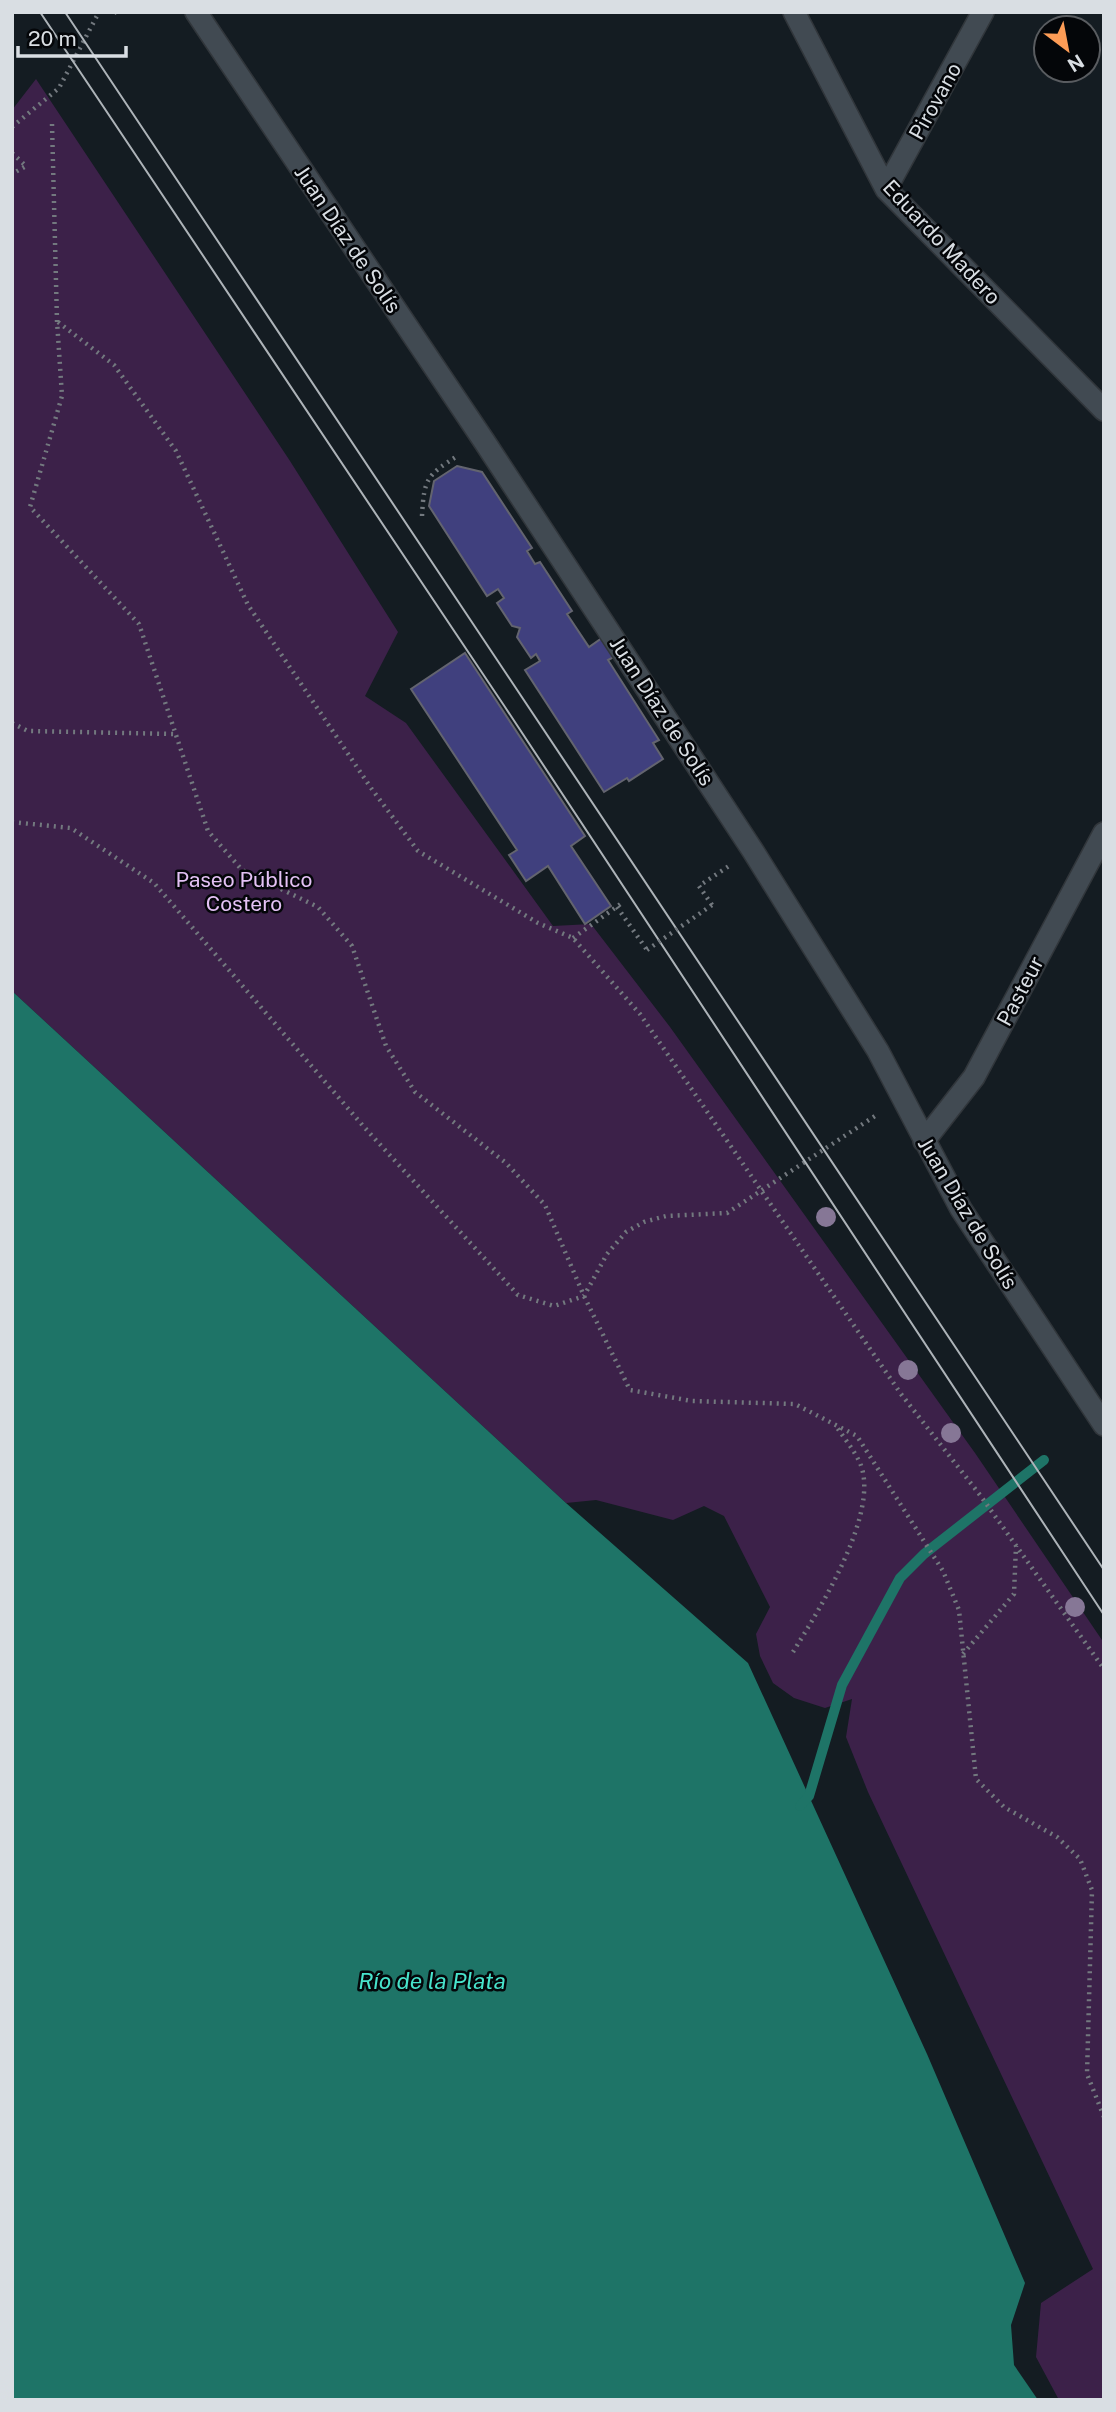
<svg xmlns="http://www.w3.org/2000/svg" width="1116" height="2412" font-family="'Public Sans',sans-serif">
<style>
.green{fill:#3c2149}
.water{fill:#1e7467}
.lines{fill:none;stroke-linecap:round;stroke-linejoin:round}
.stream{stroke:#1e7467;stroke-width:10}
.building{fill:#40407e;stroke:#63646f;stroke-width:2}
.street-casing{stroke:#31363b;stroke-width:24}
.path{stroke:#73797f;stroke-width:4.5;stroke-dasharray:2 5;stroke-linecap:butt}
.street{stroke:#414a52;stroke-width:21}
.tram{stroke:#adb3b8;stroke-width:2}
.path-bridge{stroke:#73797f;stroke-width:4.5;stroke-dasharray:2 5;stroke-linecap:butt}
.tree{fill:#867796}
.labels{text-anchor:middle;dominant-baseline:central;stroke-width:5;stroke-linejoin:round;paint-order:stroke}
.street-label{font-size:21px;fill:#d9dee3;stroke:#040609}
.park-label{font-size:21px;fill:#e4c1f5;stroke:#040609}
.water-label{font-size:23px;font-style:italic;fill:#48e4cc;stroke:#040609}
</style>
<rect width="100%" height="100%" fill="#141c22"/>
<path class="green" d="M36,79L290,461L398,632L365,696L406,723L553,926L591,924L670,1027L975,1453L1104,1643V2400H1059L1036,2357L1041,2303L1093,2269L868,1792L846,1737L852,1699L825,1708L794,1698L773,1683L760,1656L756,1634L770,1607L724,1516L704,1506L673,1520L596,1500L566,1503L12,991V110Z"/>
<path class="water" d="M12,991L566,1503L748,1663L927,2054L1025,2283L1011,2325L1014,2365L1038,2400H12Z"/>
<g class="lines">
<path class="stream" d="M800,1806L809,1796L842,1685L900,1578L924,1554L1044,1460"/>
</g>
<path class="building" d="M457,466L482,472L532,548L527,551L535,564L540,562L572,611L567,614L589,647L602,638L614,657L608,660L659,740L653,743L663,759L629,781L627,778L604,792L525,670L540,661L536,654L531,658L517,637L520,628L512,626L497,603L504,598L498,589L487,596L429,506L434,481Z
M465,653L585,836L571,846L611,906L585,924L548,866L526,881L509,855L517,850L411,689Z"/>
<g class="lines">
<g class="street-casing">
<path id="street" d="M196,12L484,441L753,851L878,1051L961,1209L1104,1425
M794,12L886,189L1104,410
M886,189L983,12
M924,1141L974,1077L1104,833"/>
</g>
<path class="path" d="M116,12L118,15
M52,124L57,321L62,396L30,507L139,624L208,831L242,870L318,907L352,946L386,1046L415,1092L506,1163L545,1205L584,1296L630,1390L692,1401L795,1404L857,1436L943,1571L959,1610L976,1779L1004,1807L1057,1837L1080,1859L1092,1890L1087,2074L1104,2117
M12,127L59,88L99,12
M12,153L26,166L12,174
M58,322L114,365L176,451L248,605L371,788L418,851L538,923L573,938L640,1014L901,1394L980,1495L1104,1669
M422,516C424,478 427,475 459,455
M12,723L28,731L175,734
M12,822L71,828L154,883L364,1127L518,1295L554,1306L584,1296L607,1254L626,1232L644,1222L666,1216L727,1213L878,1114
M712,905L699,886L729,866
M617,907L647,950
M573,938L622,903
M793,1652C819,1610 881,1512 860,1463C854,1450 844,1438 836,1426
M963,1654L1014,1594L1016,1546"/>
<use href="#street" class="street"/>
<path class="tram" d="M40,12L505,707L1104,1615
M65,12L1104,1570"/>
<path class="path-bridge" d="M647,950L712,905"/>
</g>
<g class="tree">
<circle cx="826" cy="1217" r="10"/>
<circle cx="908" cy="1370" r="10"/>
<circle cx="951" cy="1433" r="10"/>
<circle cx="1075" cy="1607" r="10"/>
</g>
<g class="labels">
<g class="street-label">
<text transform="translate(935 101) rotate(-61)">Pirovano</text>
<text transform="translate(348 239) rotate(56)">Juan Díaz de Solís</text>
<text transform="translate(942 242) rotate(47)">Eduardo Madero</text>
<text transform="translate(662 711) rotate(57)">Juan Díaz de Solís</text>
<text transform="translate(1020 991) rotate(-62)">Pasteur</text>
<text transform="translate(968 1213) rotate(59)">Juan Díaz de Solís</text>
</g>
<g class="park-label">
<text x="244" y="879">Paseo Público<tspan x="244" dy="24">Costero</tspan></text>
</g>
<g class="water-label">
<text x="432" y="1980">Río de la Plata</text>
</g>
</g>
<rect width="1116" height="2412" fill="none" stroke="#d9dee3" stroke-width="28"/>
<g transform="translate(1067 49) rotate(148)"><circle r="33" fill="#040609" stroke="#595c60" stroke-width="2"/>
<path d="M0-5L12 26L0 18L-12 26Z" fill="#fd9c56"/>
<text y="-10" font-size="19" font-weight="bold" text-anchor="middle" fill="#d9dee3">N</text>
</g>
<path d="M18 46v10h108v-10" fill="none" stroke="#d9dee3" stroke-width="3.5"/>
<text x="28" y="46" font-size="21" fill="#d9dee3" stroke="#040609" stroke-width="5" paint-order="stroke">20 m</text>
</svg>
